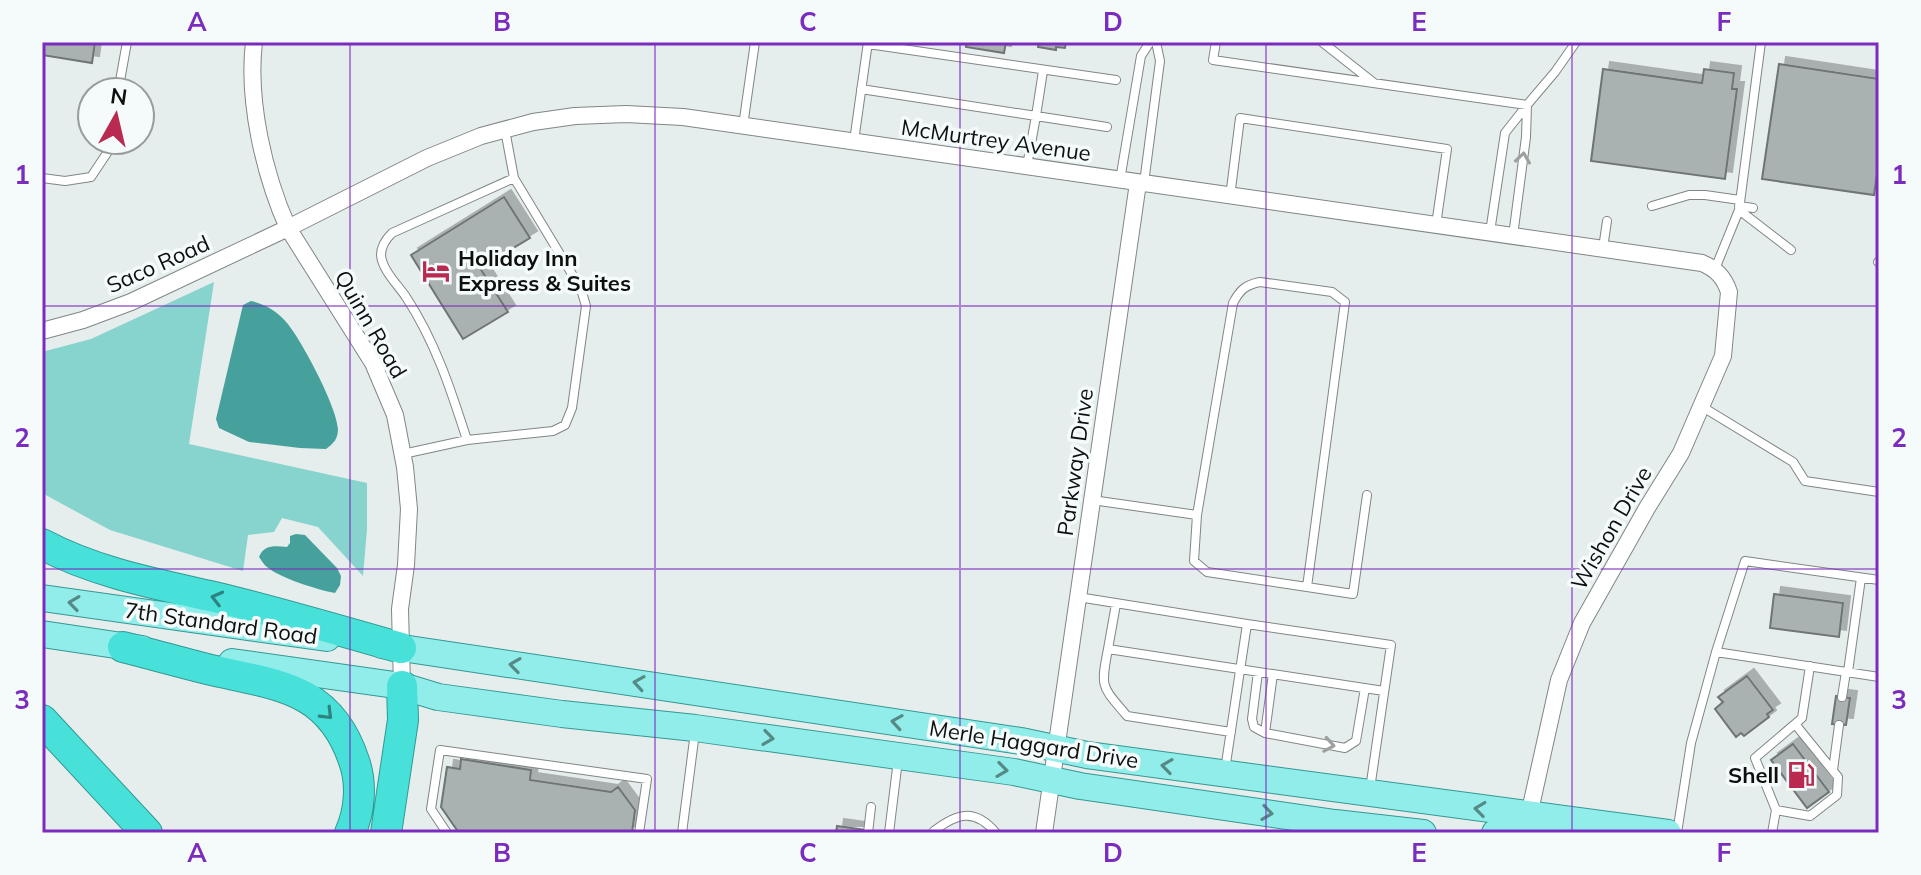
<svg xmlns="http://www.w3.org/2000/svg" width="1921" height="875" font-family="Mulish,sans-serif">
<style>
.green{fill:#87d3ce}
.water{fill:#46a09b}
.building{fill:#aab1b1;stroke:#6e7474;stroke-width:2;filter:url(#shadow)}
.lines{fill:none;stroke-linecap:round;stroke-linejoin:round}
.service-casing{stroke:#808686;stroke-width:10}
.minor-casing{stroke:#808686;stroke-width:18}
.primary-casing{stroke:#339893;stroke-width:28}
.motorway-casing{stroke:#339893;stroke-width:32}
.service{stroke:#fff;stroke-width:8}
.minor{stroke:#fff;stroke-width:16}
.primary{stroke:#91ede9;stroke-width:26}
.motorway{stroke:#47e1da;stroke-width:30}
.oneway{stroke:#9e9f9f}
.oneway2{stroke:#2d837f}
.oneway3{stroke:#568a87}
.grid{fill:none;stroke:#7b2cbf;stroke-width:2;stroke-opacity:0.55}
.labels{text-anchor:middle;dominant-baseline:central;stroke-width:7;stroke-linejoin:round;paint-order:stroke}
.street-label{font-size:22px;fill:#0d100f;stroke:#f4fbfa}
.poi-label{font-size:22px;font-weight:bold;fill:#0d100f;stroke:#f4fbfa;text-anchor:start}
.neatline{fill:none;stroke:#7b2cbf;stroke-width:3}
.grid-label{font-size:26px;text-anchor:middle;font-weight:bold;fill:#7b2cbf}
</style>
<defs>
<filter id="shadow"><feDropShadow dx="7" dy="-7" stdDeviation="0" flood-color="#0004"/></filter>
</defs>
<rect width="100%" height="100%" fill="#e6eded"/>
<path class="green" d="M214,282L189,444L367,483V529L363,576L318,527L282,518L274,532L248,535L243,571L110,530L42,493V352L91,339Z"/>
<path class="water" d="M251,301C265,304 277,311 287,323C302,341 337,407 338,429C338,439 333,444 326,449L300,448L249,442L219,428L216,419L243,305Z
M296,534L305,535L337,568L341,576L340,585L335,593C318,590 280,578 267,567C264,565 262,561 259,557C264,544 276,546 287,547L290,543V536Z"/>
<path class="building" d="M42,42H95L92,63L42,55Z
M966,42H1006L1004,53L966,47Z
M1039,42H1038H1066L1065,48L1056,47V50L1038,47Z
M1779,64L1879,79V160L1874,195L1762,179Z
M1603,69L1702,83L1704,69L1734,73L1732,89H1737L1725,179L1591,161Z
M504,197L530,238L480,268L508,312L463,339L411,255Z
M1774,594L1843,603L1839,637L1770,628Z
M1747,676L1773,710L1767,714L1769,717L1744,736L1741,733L1736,737L1715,709L1723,702L1718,697Z
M1836,696L1850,698L1846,725L1832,724Z
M1793,744L1829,792L1807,808L1771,760Z
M461,759L531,770L530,780L611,792L618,787L635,810L632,833H459L441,807L447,767L460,769Z
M837,826L866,830L865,833H836Z"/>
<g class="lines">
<g class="service-casing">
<path id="service" d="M1216,42L1213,60L1527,105L1555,72L1576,42
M1322,42L1374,83
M868,44L1116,80
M1043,71L1036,116L1107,127
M861,89L1036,116L1027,166
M118,92L127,42
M743,126L755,42
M854,141L868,42
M42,178L65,181L91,177L107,153L109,140
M1120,180L1141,56L1150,42
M1144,183L1160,61L1156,42
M1230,197L1240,118L1447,149L1436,225
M1652,206L1689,195H1705L1740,200
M1739,206L1753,208
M1739,210L1791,250
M1490,232L1505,133L1527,105L1526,137L1513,236
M1603,248L1607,221
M1878,262L1879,261
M1715,269L1739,210L1761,42
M1701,406L1793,462L1805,481L1879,492
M467,440C451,390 435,341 406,297C398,285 382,270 381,255C381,246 386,239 392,233L514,178
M403,454L467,440L553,431L565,425L572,408L586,306L581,289L514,178L505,130
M1092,500L1197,515L1194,561L1207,572L1307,587L1345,302L1332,292L1260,282C1245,285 1240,290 1233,303L1197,515
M1307,587L1353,594L1367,495
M1078,597L1247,624
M1116,604L1108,649L1384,691
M1108,649C1100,689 1102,686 1127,716L1231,732
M1716,652L1879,677
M1258,672L1252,719L1254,727L1265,733L1345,748L1356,741L1365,688
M1848,672L1861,578
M1842,697L1846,672
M1265,733L1273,674
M1225,770L1247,624L1391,645L1370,789
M1833,770L1839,725
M1776,810L1810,816L1837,795L1838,777L1795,724
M934,831C957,813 975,808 996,833
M447,833L431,809L440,750L647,779L639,833
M682,833L695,732
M868,833L871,807
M889,833L898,760
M1677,833L1691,743L1716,652L1745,561L1879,580
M1772,833L1776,810L1755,758L1802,718L1810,666"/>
</g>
<g class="minor-casing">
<path id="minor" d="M254,42C247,101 264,174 288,228L373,363L395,415L405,467L409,509L406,565L400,609L402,686
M42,331L83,320L131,302L288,228L427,158L481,136L533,122L575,116L626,114L683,117L1702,263C1716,269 1724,277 1729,292L1723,356L1681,453L1647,508L1582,623L1559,680L1529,815
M1044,833L1138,183"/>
</g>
<g class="primary-casing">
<path id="primary" d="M42,598L327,638
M42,634L142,649
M382,645L1021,741L1087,755L1668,833
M232,662L402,686L438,697L562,714L695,728L1014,772L1080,786L1335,823L1423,833
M1495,833L1509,828L1535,829"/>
</g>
<g class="motorway-casing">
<path id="motorway" d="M42,544C98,574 162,585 223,599C283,614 342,631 401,648
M123,647C151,654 179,662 207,669C274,685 329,685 354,761C362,783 360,811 350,833
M42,720L147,833
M386,833L403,720L402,686"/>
</g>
<use href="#service" class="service"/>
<use href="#minor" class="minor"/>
<use href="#primary" class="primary"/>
<use href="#motorway" class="motorway"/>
</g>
<defs><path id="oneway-chevron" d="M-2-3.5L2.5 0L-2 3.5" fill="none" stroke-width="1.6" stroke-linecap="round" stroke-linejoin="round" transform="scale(2)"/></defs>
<g class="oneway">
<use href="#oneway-chevron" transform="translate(1523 158) rotate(-82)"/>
<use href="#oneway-chevron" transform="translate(1329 745) rotate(10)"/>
</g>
<g class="oneway2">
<use href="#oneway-chevron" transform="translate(217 598) rotate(-166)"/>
<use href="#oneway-chevron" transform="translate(327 714) rotate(45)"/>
</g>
<g class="oneway3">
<use href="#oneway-chevron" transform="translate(74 603) rotate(-172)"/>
<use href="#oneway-chevron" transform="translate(515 665) rotate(-172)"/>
<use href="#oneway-chevron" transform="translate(639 683) rotate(-171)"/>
<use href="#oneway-chevron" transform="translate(897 722) rotate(-171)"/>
<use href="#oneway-chevron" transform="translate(768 738) rotate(8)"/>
<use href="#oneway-chevron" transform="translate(1167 766) rotate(-172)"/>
<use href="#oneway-chevron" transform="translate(1002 770) rotate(8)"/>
<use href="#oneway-chevron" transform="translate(1480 809) rotate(-173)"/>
<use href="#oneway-chevron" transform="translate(1267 813) rotate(8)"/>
</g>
<path class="grid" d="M350,42V833M655,42V833M960,42V833M1266,42V833M1572,42V833M42,306H1879M42,569H1879"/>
<defs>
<g id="hotel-bare" transform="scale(2.16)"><path d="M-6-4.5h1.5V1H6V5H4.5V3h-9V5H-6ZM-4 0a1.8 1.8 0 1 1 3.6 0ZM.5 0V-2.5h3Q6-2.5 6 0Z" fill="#b92950" stroke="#f4fbfa" stroke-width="2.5" paint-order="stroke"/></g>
<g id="fuel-bare" transform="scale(2.16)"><path d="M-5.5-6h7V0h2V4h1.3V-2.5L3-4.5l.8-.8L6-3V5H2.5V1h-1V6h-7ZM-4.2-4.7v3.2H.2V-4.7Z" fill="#b92950" stroke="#f4fbfa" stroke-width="2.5" paint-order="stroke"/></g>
</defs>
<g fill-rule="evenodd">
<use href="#hotel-bare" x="436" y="271"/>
<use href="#fuel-bare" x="1801" y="775"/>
</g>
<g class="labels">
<g class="street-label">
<text transform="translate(996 140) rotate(8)">McMurtrey Avenue</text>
<text transform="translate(158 264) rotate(-24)">Saco Road</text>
<text transform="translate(371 324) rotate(60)">Quinn Road</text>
<text transform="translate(1075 462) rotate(-82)">Parkway Drive</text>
<text transform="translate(1611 528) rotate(-60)">Wishon Drive</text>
<text transform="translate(221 623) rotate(8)">7th Standard Road</text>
<text transform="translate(1034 744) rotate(9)">Merle Haggard Drive</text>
</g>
<g class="poi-label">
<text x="458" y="258">Holiday Inn<tspan x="458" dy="25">Express &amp; Suites</tspan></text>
<text x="1779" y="775" text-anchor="end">Shell</text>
</g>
</g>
<rect width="1921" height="875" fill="none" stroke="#f4fbfa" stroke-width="88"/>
<g transform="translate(116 116) rotate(8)"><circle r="38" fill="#f4fbfa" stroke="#989d9c" stroke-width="2"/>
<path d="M0-6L14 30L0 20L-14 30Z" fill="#b92950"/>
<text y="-12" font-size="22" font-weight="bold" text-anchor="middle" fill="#0d100f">N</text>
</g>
<rect x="44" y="44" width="1833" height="787" class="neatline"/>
<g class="grid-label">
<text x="197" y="31">A</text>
<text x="502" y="31">B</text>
<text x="808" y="31">C</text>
<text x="1113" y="31">D</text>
<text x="1419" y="31">E</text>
<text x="1724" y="31">F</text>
<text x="22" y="184">1</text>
<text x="1899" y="184">1</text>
<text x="22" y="447">2</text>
<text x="1899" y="447">2</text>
<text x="22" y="709">3</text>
<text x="1899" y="709">3</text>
<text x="197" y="862">A</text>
<text x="502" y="862">B</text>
<text x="808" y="862">C</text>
<text x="1113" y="862">D</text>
<text x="1419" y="862">E</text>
<text x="1724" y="862">F</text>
</g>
</svg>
